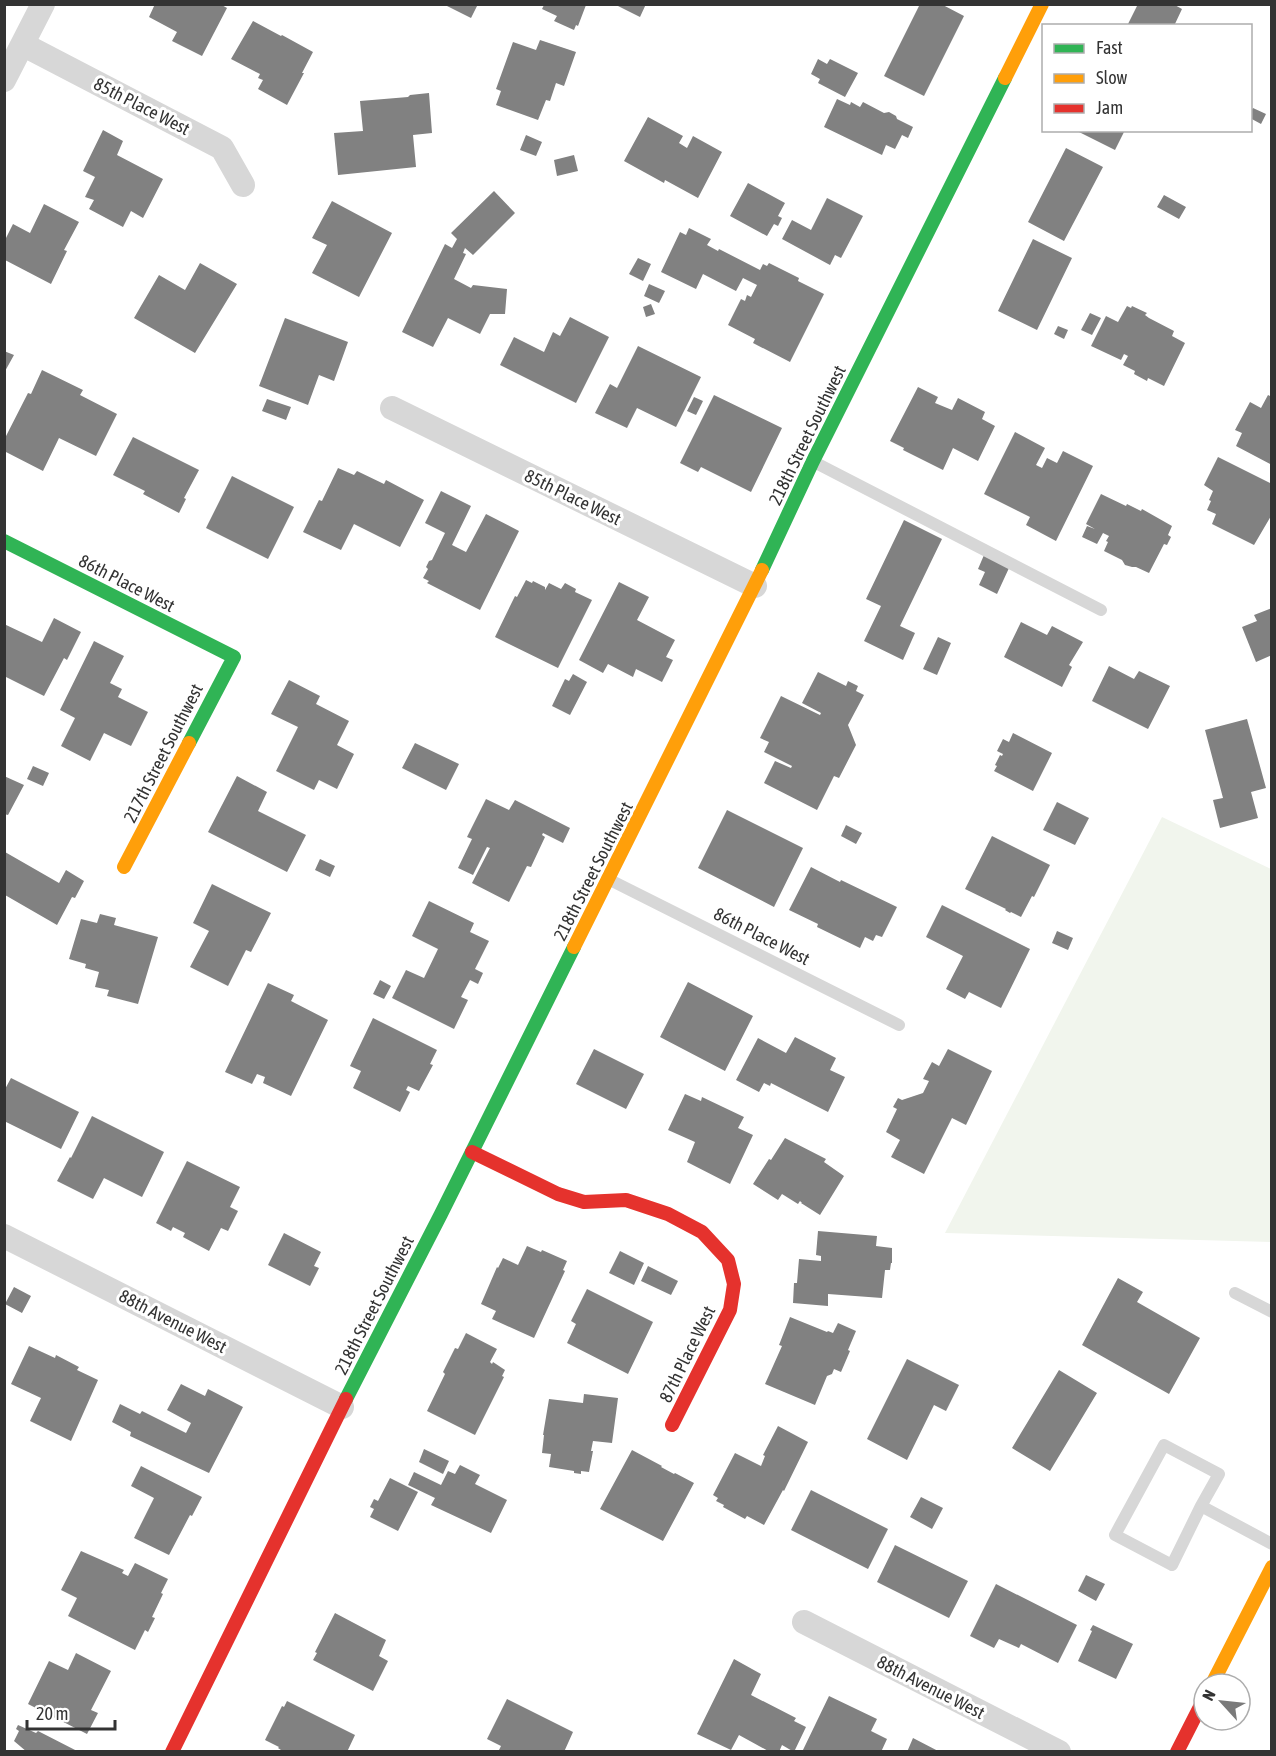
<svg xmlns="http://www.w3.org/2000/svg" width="1276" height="1756" font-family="'Asap Condensed',sans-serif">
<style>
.green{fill:#f1f5ed}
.building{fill:#818181}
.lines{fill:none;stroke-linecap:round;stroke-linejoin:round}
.lane{stroke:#d7d7d7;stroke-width:12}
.street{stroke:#d7d7d7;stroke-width:24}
.fast{stroke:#30b455;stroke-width:14}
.slow{stroke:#ff9f0a;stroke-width:14}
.jam{stroke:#e5322d;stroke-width:14}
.labels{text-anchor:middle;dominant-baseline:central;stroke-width:6;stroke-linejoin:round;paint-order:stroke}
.street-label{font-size:18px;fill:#333;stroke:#fff}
</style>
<rect width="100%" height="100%" fill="#fff"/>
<path class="green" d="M1162,817L1271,869V1242L945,1233Z"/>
<path class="building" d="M155,4H220L227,8L202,56L172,41L177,32L149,17Z
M443,4H478L471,18Z
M614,4H646L640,17Z
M920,4H941L964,16L924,96L884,76Z
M1138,4H1173L1182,9L1174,26H1127Z
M544,5H586L578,26L576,25L574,30L554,21L557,16L542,9Z
M253,21L281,36L282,35L313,52L302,73H304L287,105L258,89L263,80L258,78L260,74L231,59Z
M540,40L576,52L564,86L556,83L550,101L546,100L538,120L496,105L501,91L496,89L513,42L536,50Z
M818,59L827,64L830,59L858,73L845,97L818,83L820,79L811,74Z
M429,93L432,133L413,135L416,167L338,175L334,133L363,131L360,101L408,97L410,95Z
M837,99L850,105L851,102L860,107L863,102L884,113L889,112L896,116L897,119L913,127L908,138L902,135L895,149L886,145L882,155L824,127Z
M1253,108L1266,114L1261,124L1250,118V112Z
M648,117L683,136L679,143L687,148L693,136L722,152L698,198L665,180L664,183L624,161Z
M103,130L123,141L117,155L163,179L143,218L131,211L123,227L89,209L94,200L85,197L95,177L83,171Z
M1075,130H1125L1115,150Z
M526,135L542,142L536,156L520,150Z
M1066,148L1103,167L1064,241L1028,222Z
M574,155L578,171L557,176L554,160Z
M748,183L785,203L778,216L782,218L778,226L774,224L767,236L730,216Z
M494,191L515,213L473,255L465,248L463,253L466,254L454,279L471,288L473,285L507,289L505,314H490L480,334L448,318L433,347L402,332L445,244L452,248L457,239L451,233Z
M1164,195L1186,207L1179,219L1157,207Z
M827,198L863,216L841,258L835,255L830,265L782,239L792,220L811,230Z
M332,201L392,233L359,297L312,273L327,245L312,238Z
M44,204L79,222L64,250L67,251L51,284L5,260V240L13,224L30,233Z
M689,228L711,239L707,245L718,251L719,249L760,270L763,264L767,266L769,263L799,278L798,281L824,294L790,362L753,343L755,339L728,325L741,299L745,301L747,295L751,297L757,285L743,278L736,291L703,274L696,289L661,272L680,232L686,235Z
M1033,239L1072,258L1037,330L998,311Z
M638,258L651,264L643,281L629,274Z
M200,263L237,284L195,353L134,318L159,275L185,290Z
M649,284L665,291L659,303L644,296Z
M651,304L655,314L646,317L643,307Z
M1127,306L1131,308L1132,306L1147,313L1145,315L1149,318L1174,331L1172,336L1185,343L1164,386L1148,378L1147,381L1134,374L1135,371L1123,365L1128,356L1124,354L1121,360L1091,346L1106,316L1118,322Z
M1090,313L1101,318L1092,335L1081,330Z
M570,317L609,337L576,403L500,365L514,337L544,352L553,332L560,336Z
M285,318L348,342L334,381L319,375L308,405L259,386Z
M1058,326L1068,330L1064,339L1054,334Z
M638,346L701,377L676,427L637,408L627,428L595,413L610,384L617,388Z
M4,351L14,355L4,373Z
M42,370L83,390L80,395L117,414L96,456L59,438L43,471L4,451V440L28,393L31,394Z
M918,387L938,397L935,403L952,410L958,398L985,412L982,419L995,426L978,461L953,448L943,470L903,450L904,448L890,441Z
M714,395L782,428L751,492L701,467L698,472L680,463Z
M1268,395L1272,397V465L1236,446L1242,433L1235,430L1250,402L1261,408Z
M694,397L703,401L696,415L687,411Z
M267,399L291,407L286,420L262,411Z
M1015,432L1045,448L1036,465L1042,468L1047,458L1057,463L1063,451L1093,466L1056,541L1026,525L1030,517L984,494Z
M133,437L199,470L184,498L186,499L179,513L143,494L145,491L113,475Z
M1218,457L1272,484V512L1270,515L1271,516L1254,545L1212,524L1216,514L1207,510L1211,501L1209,500L1213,491L1204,485Z
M338,468L354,475L357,471L384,484L386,480L424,500L400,547L354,524L341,550L303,532L319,500L322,501Z
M232,476L294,507L268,559L206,528Z
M441,491L471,506L452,545L466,552L486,514L519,531L480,610L427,583L429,581L423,578L428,569L426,567L429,561L432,560L445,533L425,523Z
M1101,494L1126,506L1127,504L1141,511L1142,509L1172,526L1168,535L1171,537L1167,545L1164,544L1149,573L1136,567H1132L1125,565L1122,560L1104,551L1108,542L1106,541L1109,536L1103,533L1097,544L1082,537L1087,526L1095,529L1086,524Z
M904,520L942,539L900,626L915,633L903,660L864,641L881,606L866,599Z
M984,555L1009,568L997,594L979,585L985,572L978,569Z
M526,580L532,583L533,581L545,587V590L549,583L561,589L565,583L576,589L575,592L592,600L558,668L495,637L515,596L517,597Z
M619,582L649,597L637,620L675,640L666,657L673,660L662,682L636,669L633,677L608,664L603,673L579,660Z
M1272,608V655L1256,662L1242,627L1257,621L1254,615Z
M54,618L81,632L67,660L64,658L44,696L4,676V624L42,642Z
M1021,622L1047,635L1052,626L1083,642L1069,665L1072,667L1062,687L1004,657Z
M938,637L951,643L937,675L923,669Z
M94,641L124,656L110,683L122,689L118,697L148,712L131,746L104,733L90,761L61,746L75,718L60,710Z
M1109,666L1134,679L1139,671L1170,686L1148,729L1092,701Z
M818,672L846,686L848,681L858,686L856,691L864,695L848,725L856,745L839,778L834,776L817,810L764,783L775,761L791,768L792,766L764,752L769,742L760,738L781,696L820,715L821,713L802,703Z
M573,674L587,682L570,715L552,706L565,679L569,681Z
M289,680L320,696L316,704L349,721L337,745L354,754L337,789L319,780L314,790L276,771L298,727L271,714Z
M1247,719L1266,788L1251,792L1258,818L1220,828L1213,800L1223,798L1205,730Z
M1013,733L1052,753L1033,791L994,771L997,766L995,765L1000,755L1002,756L1003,754L997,751L1003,739L1009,742Z
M415,743L459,764L446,790L402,768Z
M33,766L49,773L43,786L27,779Z
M4,776L24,785L8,815L4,814Z
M237,776L267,792L258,811L306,835L287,872L208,832Z
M486,799L509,810L515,800L570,828L563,843L543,833L542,835L545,837L531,867L527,866L509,902L472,883L490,848L487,847L473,875L458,868L472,839L467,837Z
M1057,802L1089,818L1075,845L1043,830Z
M727,810L803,848L774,907L698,868Z
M846,825L862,833L856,844L841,836Z
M992,836L1050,865L1034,897L1032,896L1021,917L1011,912L1010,913L1005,910L1006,909L965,889Z
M5,852L59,883L66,870L84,881L75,898L72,897L57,925L5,895Z
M320,859L335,866L330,877L315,870Z
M811,867L840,882L841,880L897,907L882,937L876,935L873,941L865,937L860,948L817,927L818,924L789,910Z
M212,884L271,913L251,952L246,950L228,986L190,967L209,931L193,923Z
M429,901L474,923L470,932L489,941L475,969L483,973L478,984L470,980L461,997L468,1000L454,1029L392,998L406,970L424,978L438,949L412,936Z
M942,905L1030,949L1001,1008L969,992L965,999L946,989L963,956L926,937Z
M100,914L116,918L114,925L158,937L138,1004L107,996L109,990L95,987L99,972L85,968L86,964L69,959L81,919L97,923Z
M1057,931L1073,938L1068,950L1052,943Z
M380,980L391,986L384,999L373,994Z
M688,982L753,1016L725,1071L660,1037Z
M268,983L294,995L291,1001L328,1020L291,1096L263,1083L265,1077L257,1074L252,1084L225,1072Z
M373,1018L437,1050L430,1064L433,1065L419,1091L408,1086L406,1090L410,1092L400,1112L353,1088L361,1071L350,1066Z
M795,1037L836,1058L830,1070L845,1077L828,1112L771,1083L770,1086L764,1083L759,1092L736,1080L758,1038L786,1053Z
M594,1049L644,1074L626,1109L576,1084Z
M948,1049L992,1071L966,1125L952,1118L924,1174L891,1157L900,1140L886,1132L897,1109L893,1107L898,1098L902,1100L923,1093L929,1081L923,1079L932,1062L939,1066Z
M11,1078L79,1112L61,1149L4,1121V1091Z
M685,1094L701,1101L702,1097L744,1117L738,1128L753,1135L730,1184L687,1162L695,1142L668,1130Z
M92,1116L164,1152L142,1197L104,1178L93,1199L57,1181L70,1157L71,1158Z
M785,1138L826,1159L824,1162L844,1176L820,1215L801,1203H802L800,1201L798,1204L782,1194L778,1200L753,1184L769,1159L771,1160Z
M187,1161L240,1187L230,1207L238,1211L228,1231L221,1228L209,1251L183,1237L185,1233L173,1227L171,1231L156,1223Z
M818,1231L877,1236L876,1246L892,1248V1263H891L890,1270H885L882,1298L828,1294V1306L793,1303L794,1283H797L799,1259L821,1261V1256L816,1255Z
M284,1233L321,1252L314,1266L319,1268L310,1286L268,1265Z
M527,1246L541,1252L542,1250L567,1261L563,1270L565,1271L534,1338L492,1319L496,1311L481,1304L497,1267L498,1268L503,1258L518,1265Z
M620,1251L644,1263L634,1285L609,1273Z
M648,1266L678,1281L671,1295L641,1281Z
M1118,1278L1143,1292L1137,1302L1200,1338L1169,1394L1082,1345Z
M14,1287L31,1296L22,1313L5,1304Z
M587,1289L653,1322L628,1374L567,1343L576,1324L571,1321Z
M790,1317L827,1332L828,1331L833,1333L838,1323L856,1331L848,1350L850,1351L841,1372L834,1369L832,1374L827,1376L815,1405L765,1384L782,1346L779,1345Z
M466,1333L497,1349L490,1362L492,1364L493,1362L505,1370L502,1376L504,1377L475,1435L427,1411L445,1374L443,1372L455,1348L458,1349Z
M29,1346L55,1358L56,1355L79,1367L77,1370L98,1380L71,1441L30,1421L41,1398L11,1384Z
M907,1359L959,1385L946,1411L934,1405L907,1460L867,1439Z
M1059,1370L1097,1393L1050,1471L1012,1448Z
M181,1384L205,1396L208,1389L243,1407L209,1473L130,1436L131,1432L112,1422L120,1404L140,1414L142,1411L186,1433L191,1423L167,1410Z
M584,1394L618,1398L612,1443L593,1441L591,1451H593L589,1472L581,1471V1474L574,1473V1471L549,1467L551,1454L542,1453L544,1435H543L549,1399L583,1403Z
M778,1426L808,1442L784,1491L783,1490L764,1525L747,1516L745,1519L723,1507L724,1505L716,1501L718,1498L713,1495L735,1453L761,1466L765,1456L763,1455Z
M424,1449L449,1461L443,1474L419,1462Z
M632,1450L662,1466L661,1467L674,1474L675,1473L694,1483L663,1541L600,1509Z
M460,1465L480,1475L475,1484L507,1500L491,1533L431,1505L435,1498L408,1485L414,1472L441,1485L448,1471L455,1474Z
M141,1466L202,1497L192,1516L190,1515L169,1555L134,1538L154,1498L131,1486Z
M390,1478L418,1492L398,1531L370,1517L374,1509L370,1507L374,1499L378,1501Z
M811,1490L888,1529L868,1569L791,1530Z
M921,1497L943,1508L932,1529L910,1517Z
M895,1545L968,1581L949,1618L877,1582Z
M81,1551L124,1570L122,1573L128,1576L135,1563L168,1579L161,1593L163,1594L152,1617L155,1618L148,1632L145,1630L135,1650L68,1616L77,1598L61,1590Z
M1086,1575L1105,1584L1096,1601L1078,1591Z
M996,1584L1077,1625L1058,1663L1021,1644L1019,1648L999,1639L994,1648L970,1636Z
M335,1613L386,1640L379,1656L388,1661L373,1691L313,1660L317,1653L315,1652Z
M1093,1625L1133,1644L1116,1679L1078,1661L1092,1631L1090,1630Z
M76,1653L111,1671L91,1710L98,1713L87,1734L28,1704L49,1661L68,1670Z
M734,1659L761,1674L751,1695L796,1718L794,1721L806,1727L794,1752L782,1745L779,1752H770L739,1735L731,1750L697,1734Z
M829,1696L877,1719L871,1731L887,1739L881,1752H802Z
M507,1699L573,1732L564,1752H498L501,1746L487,1739Z
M287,1701L355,1735L347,1752H284L278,1748L279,1747L265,1740L282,1706L284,1707Z
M18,1725L36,1733L38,1731L79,1752H27L14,1741L19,1731L16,1729Z
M913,1738L940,1752H907Z"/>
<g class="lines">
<path class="lane" d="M814,462L1101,610
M610,880L899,1025
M1235,1293L1272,1312
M1164,1445L1219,1474L1201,1506L1172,1565L1115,1535Z
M1201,1506L1272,1544"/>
<path class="street" d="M24,45L222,148L243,185
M4,80L43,4
M392,408L755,586
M4,1236L342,1407
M804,1622L1059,1752"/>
<path class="fast" d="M4,541L234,657L189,743
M762,570L813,461L1005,78
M346,1399L441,1214L574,947"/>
<path class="slow" d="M1005,78L1042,4
M124,867L189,743
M574,947L762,570
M1212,1684L1272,1567"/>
<path class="jam" d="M472,1152L558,1194L584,1202L626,1200L668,1214L702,1232L728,1260L734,1284L730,1310L672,1425
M172,1752L346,1399
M1177,1752L1204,1699"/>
</g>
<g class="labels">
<g class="street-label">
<text transform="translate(142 106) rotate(27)">85th Place West</text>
<text transform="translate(807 435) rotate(-64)">218th Street Southwest</text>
<text transform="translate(573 497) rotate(26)">85th Place West</text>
<text transform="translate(127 583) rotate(27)">86th Place West</text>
<text transform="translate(163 753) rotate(-63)">217th Street Southwest</text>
<text transform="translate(593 871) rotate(-63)">218th Street Southwest</text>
<text transform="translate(762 936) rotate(27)">86th Place West</text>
<text transform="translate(374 1305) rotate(-63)">218th Street Southwest</text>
<text transform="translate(173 1321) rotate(27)">88th Avenue West</text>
<text transform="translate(687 1354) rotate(-64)">87th Place West</text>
<text transform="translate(931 1687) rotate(27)">88th Avenue West</text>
</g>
</g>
<rect width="1276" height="1756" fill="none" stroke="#333333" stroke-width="12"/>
<rect x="1042" y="24" width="210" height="108" fill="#ffffff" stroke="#adadad" stroke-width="1.5"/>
<rect x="1054" y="44" width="30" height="9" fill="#30b455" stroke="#adadad" stroke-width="1.5"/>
<text x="1096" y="54" font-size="18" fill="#333333">Fast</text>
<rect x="1054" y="74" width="30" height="9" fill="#ff9f0a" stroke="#adadad" stroke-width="1.5"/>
<text x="1096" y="84" font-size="18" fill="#333333">Slow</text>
<rect x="1054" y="104" width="30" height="9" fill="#e5322d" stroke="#adadad" stroke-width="1.5"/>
<text x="1096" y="114" font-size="18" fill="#333333">Jam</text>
<g transform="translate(1222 1702) rotate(297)"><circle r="28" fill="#ffffff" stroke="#adadad" stroke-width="1.5"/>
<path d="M0-4.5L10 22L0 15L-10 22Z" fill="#7a7a7a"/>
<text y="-9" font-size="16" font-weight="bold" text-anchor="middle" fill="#333333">N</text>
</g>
<path d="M27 1720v9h88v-9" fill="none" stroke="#333333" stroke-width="3"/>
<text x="36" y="1720" font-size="18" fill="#333333" stroke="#ffffff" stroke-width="4.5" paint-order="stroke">20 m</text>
</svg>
